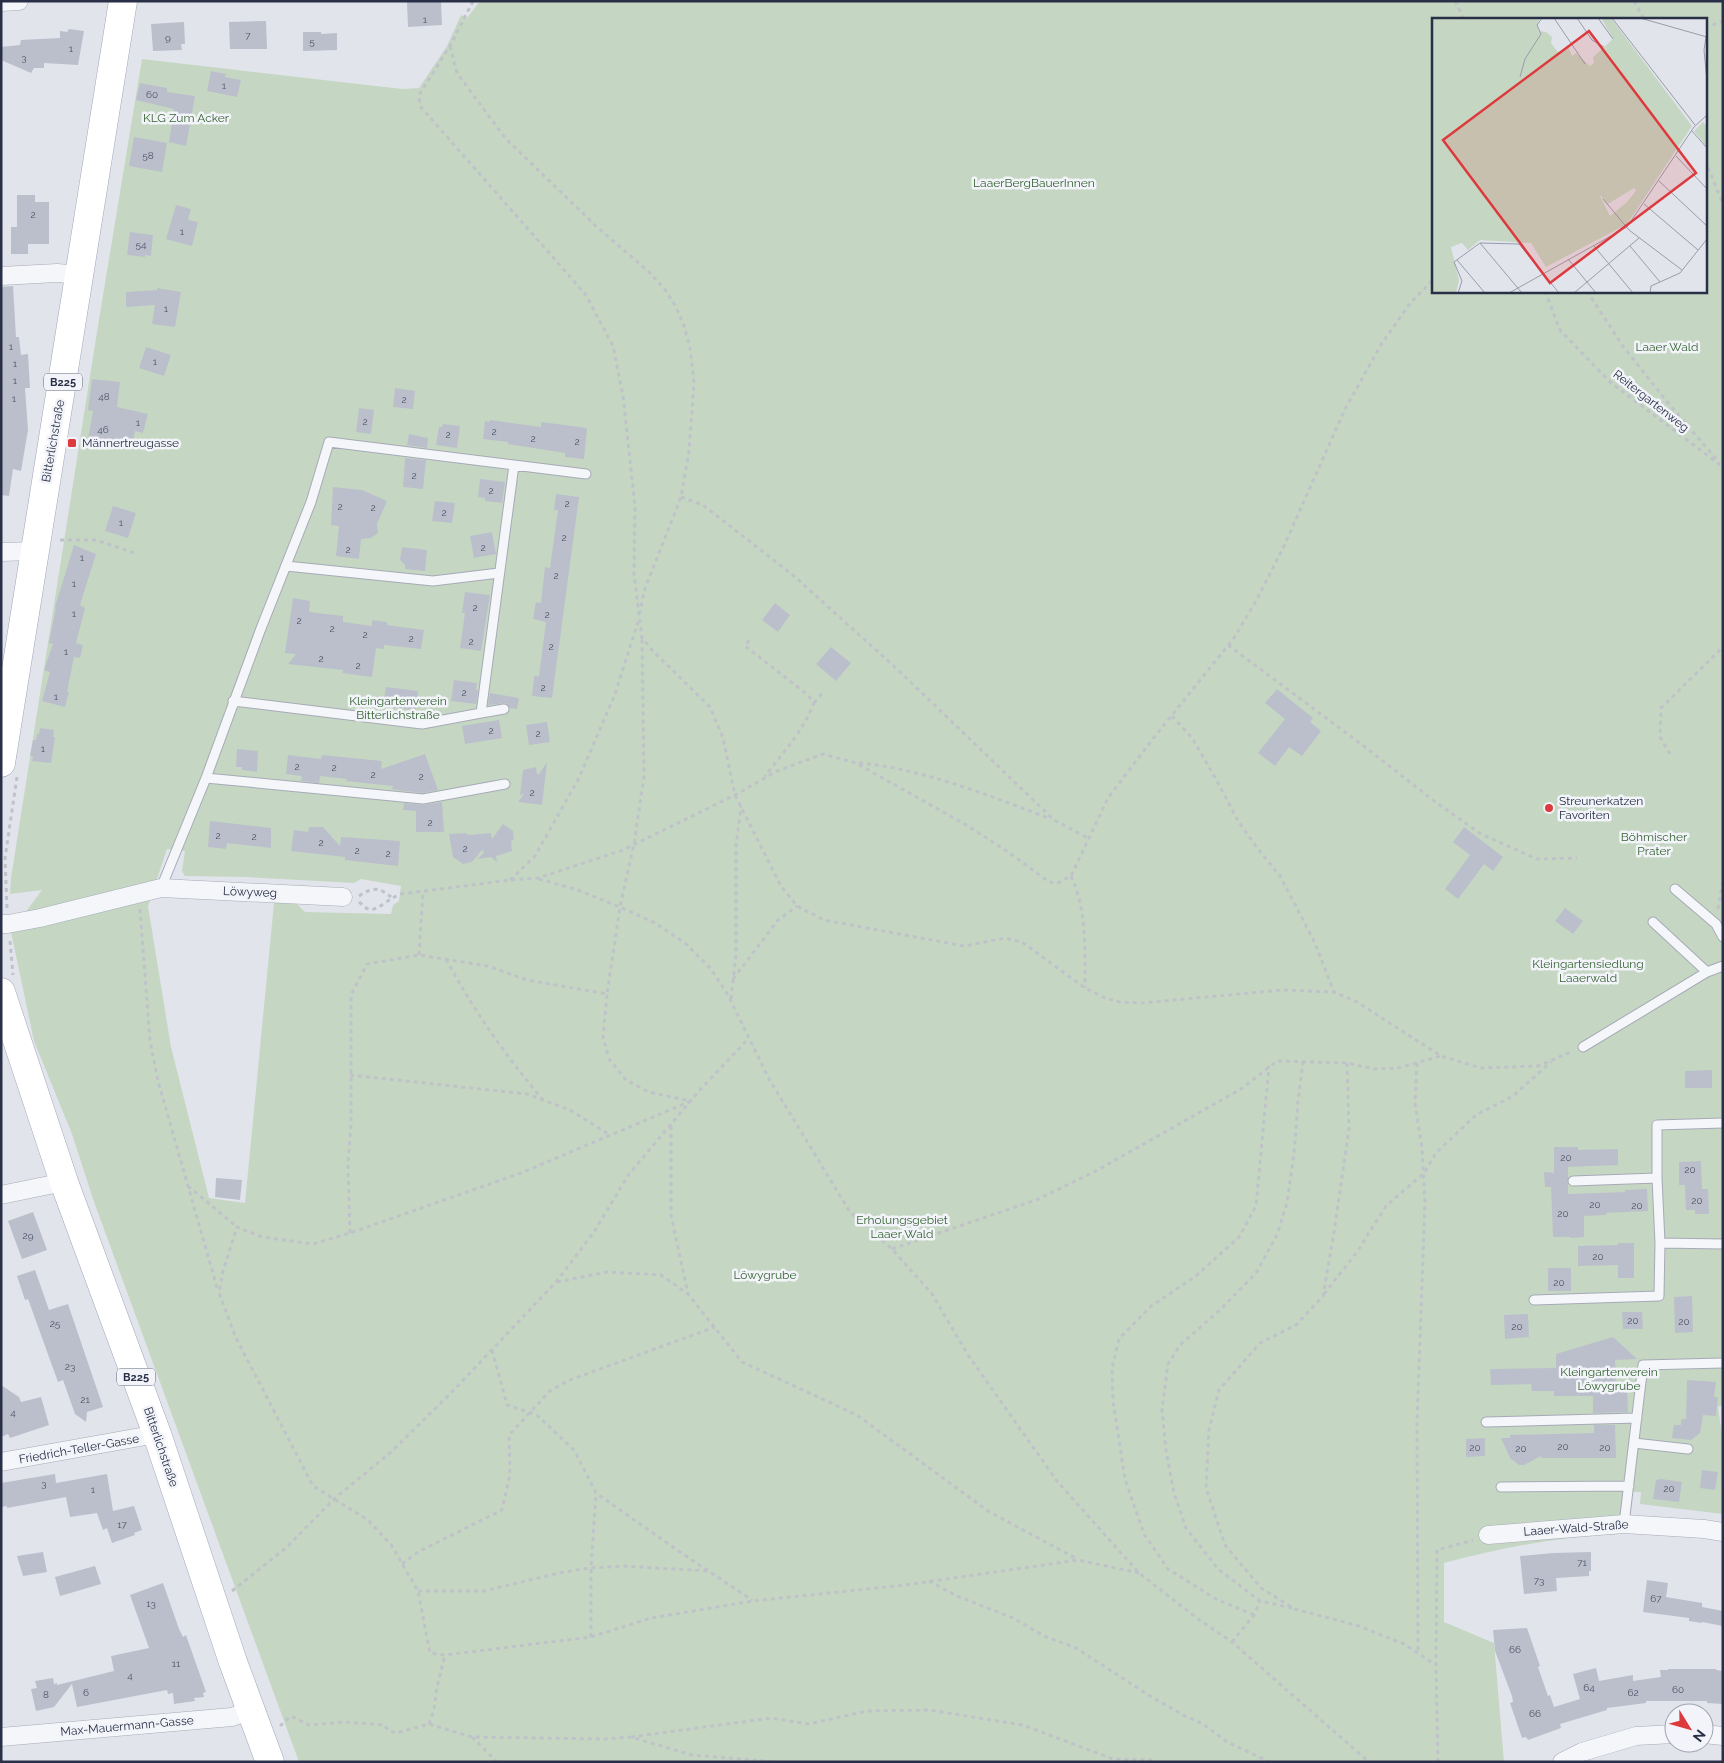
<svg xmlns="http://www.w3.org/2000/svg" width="1724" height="1763" font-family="Raleway,sans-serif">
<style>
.green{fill:#c5d7c2;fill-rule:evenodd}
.building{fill:#bbbfcc}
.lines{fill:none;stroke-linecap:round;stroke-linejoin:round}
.service-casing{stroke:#a6aab7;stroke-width:11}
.minor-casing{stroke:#a6aab7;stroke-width:19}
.primary-casing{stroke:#a0a6b9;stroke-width:29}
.path{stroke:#c0c2ca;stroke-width:3;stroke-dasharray:4 4;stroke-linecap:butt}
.service{stroke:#f5f6f9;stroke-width:9}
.minor{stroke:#f5f6f9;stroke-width:18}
.primary{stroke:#fff;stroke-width:28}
.poi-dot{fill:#dd3a3e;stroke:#f2f4f9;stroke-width:2}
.labels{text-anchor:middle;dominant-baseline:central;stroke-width:5;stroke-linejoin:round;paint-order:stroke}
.number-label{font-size:10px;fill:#4d5368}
.shield{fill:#f2f4f9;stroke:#656a7c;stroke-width:1}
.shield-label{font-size:11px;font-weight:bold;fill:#282f46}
.park-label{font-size:12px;fill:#366333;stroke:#f2f4f9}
.street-label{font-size:12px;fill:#282f46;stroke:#f2f4f9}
.poi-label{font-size:12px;fill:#282f46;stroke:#f2f4f9;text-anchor:start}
.inset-road{fill:none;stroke:#989caa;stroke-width:1}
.view{fill:#dd3a3e;fill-opacity:0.15;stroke:#dd3a3e;stroke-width:2.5}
.inset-edge{fill:none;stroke:#282f46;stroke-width:2.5}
</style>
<rect width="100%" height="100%" fill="#e2e4ec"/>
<path class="green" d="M480,1H1723V1405L1718,1407L1723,1443V1514L1640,1504L1641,1492H1623L1620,1534C1557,1537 1505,1547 1444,1563V1622L1494,1643L1504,1762H299L93,1199L72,1134L34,1041L11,932L42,890L10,894L11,878L96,338L142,59L402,89L419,88L447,46L461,15L467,18ZM1433,19H1705V291H1433ZM167,849L185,851L182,871L185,876L246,877L354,883L361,879L401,886L399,901L393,905L391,914L305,912L296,903H274L245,1203L209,1198L171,1047L148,906Z"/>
<path class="building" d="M407,1H441L442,25L408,27Z
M266,21L267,49H230L229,22Z
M184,22L185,44H181L182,50L153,51L151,24Z
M69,29L84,31L78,65L44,63V68H34L31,73L1,60V47L20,45L21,40L60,38V31L67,32Z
M303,32H321V34L337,33V50L303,51Z
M211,71L226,74L225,77L241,80L237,97L207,91Z
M140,83L167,88V92L195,96L186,146L169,142L174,109L136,100Z
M134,137L167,143L162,172L129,166Z
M17,195H35V202H49V244H28V254H11V227H17Z
M176,205L191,209L188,220L198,222L192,246L166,239Z
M130,232L153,235L151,256L145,255V257L127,255Z
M13,286L16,337H19L21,355L28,354L30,388H25L28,430L21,471L13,469L9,496L1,495V287Z
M157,288L181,292L175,327L152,324L155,305L126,307V292L157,290Z
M146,347L171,355L164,376L139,368Z
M92,379L120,382L117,407L148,414L143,433L135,431L131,450L114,446L113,449L87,445L93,411L88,410Z
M395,388L415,391L413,409L393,407Z
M359,408L374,410L371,434L356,432Z
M490,420L541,427V422L587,428L584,459L565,457V453L508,444V442L483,439L485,421L489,422Z
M443,424L460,426L457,448L436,445L439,427H442Z
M409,434L428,438L427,448L407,445Z
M405,458L426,460L423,489L403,487Z
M480,479L505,482L502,503L485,501V498L478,497Z
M333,487L362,490L387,501L377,524L378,533L371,538L361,539L359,559L336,556L339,526L331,525Z
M556,494L579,497L552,698L532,696L534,676H539L546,622L533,619L536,602L541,603L545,567L550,568L558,510H554Z
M435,501L455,503L452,523L432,521Z
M113,506L136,513L128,538L105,531Z
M492,532L496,554L474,558L470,536Z
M74,545L96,554L80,605L85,608L76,643L83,645L80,658L74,657L67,692H69L65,707L42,701L50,672L44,670L53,644L49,643L56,607H55Z
M402,547L427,550L425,571L405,569V565L400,560Z
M465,592L490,595L481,651L460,648L465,613H462Z
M293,598L310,601L309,612L343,616V622L372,626V620L387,622V625L424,630L421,649L384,645V649L376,648L372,677L342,673L343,670L288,664L296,654L285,653Z
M775,603L790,615L778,632L762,620Z
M831,647L851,663L836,681L816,664Z
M454,680L477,683L476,690H478L476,704L451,701Z
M386,687L418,691L416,710L383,706Z
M1277,689L1313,718L1310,722L1321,731L1302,756L1289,747L1275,766L1258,753L1285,719L1265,703Z
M490,693L519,698L517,709L510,708L506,703L488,705Z
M499,720L502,738L465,744L462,726Z
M547,722L550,742L529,745L526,725Z
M40,728L54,730L53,737H55L51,763L32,761L33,756H30L33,740H36L37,734H39Z
M237,749L258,751L257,772L242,770V767H236Z
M425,754L438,790L423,793L405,791L392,789L393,786L346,781L347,779L320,776L319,783L301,781L302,776L286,774L288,755L321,759L322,755L382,761L381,769Z
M547,762L542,805L518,802L524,794L520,795L523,770L536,767L537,774H539Z
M442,802L444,832H416V811L403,810L404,803L423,805Z
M210,821L271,828V848L227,843L226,849L208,847Z
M503,824L513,831L514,839L511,841L512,851L496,856L497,862L491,857L478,859L484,852L482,850L472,862L463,864L453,857L449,834L466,833L468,835L491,833L492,839Z
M309,827H323L340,846L341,837L400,841L398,866L345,860V857L291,851L294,830L308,832Z
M1464,827L1503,857L1493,871L1484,864L1458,899L1445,889L1470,855L1453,842Z
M1565,908L1583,921L1573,934L1555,921Z
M1712,1070V1088H1685V1071Z
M1554,1147H1578V1150L1618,1149V1165L1568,1167V1194L1625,1192V1190L1647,1189L1648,1211L1606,1213V1215L1584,1216V1237L1571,1238L1570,1237H1553L1551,1187H1545L1544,1172L1554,1173Z
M1701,1161L1702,1189H1708L1709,1214H1695V1210H1686L1685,1185H1679V1162Z
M216,1178L242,1180L240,1200L215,1197Z
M33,1212L47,1250L22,1259L8,1221Z
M1618,1243H1634V1278H1618V1265L1578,1266V1246L1618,1245Z
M1548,1268H1571V1291H1548Z
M35,1270L49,1310L68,1304L103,1407L87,1412L86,1422L75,1414L63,1380L58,1382L28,1299L25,1300L17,1276Z
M1692,1296L1693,1332L1675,1333L1674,1297Z
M1622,1312H1642L1643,1329H1623Z
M1528,1314L1529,1337L1505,1339L1504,1315Z
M1613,1337L1637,1359L1615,1360L1616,1388L1627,1387L1628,1412L1593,1413V1396H1554V1391H1532L1531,1384L1491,1385L1490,1369L1556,1368V1354Z
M1687,1380L1716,1382L1714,1397H1718L1716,1416L1703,1415L1700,1433L1691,1440L1672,1438L1674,1425H1681V1419H1686Z
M1,1385L19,1397L21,1402L41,1397L49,1425L10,1438L8,1434L1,1437Z
M1594,1425H1615L1616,1458H1541V1456L1524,1465H1519L1510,1458L1501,1438H1510V1435L1594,1433Z
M1485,1438V1456L1466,1457V1439Z
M1702,1470L1718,1472L1715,1490L1700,1488Z
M55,1474L56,1483L107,1474L113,1511L134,1506L142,1530L134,1533L135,1535L112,1543L107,1528L103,1530L97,1513L70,1517L66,1497L7,1508V1506L1,1507V1483Z
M1661,1479L1682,1482L1679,1502L1653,1499L1656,1480Z
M43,1552L47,1572L23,1576L17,1556Z
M1591,1552V1571H1589V1576L1556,1578L1557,1591L1524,1594L1520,1556L1553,1553Z
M95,1566L101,1584L60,1596L55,1577Z
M1647,1580L1668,1583L1666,1597L1702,1603V1607L1723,1611V1626L1702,1622V1623L1689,1621V1618L1643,1612Z
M163,1583L179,1629L183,1637L186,1635L206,1692L203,1693L204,1697L194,1698L195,1701L174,1704L173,1693L168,1694L167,1690L77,1707L72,1684L54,1707L36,1711L31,1689L37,1688L35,1681L53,1678L54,1684L57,1683V1685L114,1671L111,1656L149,1648L130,1595Z
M1527,1628L1540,1666L1538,1667L1548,1696L1550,1695L1554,1707L1580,1699L1573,1674L1596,1668L1599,1681L1633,1675V1681L1661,1677L1660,1670H1668V1669H1716V1670L1723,1671V1704L1707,1703V1701H1646V1703L1607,1708V1710L1560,1724L1561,1728L1528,1740L1526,1737L1522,1738L1510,1703L1513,1702L1512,1696L1495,1651L1493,1630Z"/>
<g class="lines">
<g class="service-casing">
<path id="service" d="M514,465L586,474
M286,566L433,581L499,573
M481,713L504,709
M206,778L423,799L505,784
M161,888L206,778L260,631L311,502L329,442L514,465L481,713L422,724L233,701
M1675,889L1716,924L1723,937
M1653,922L1707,972
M1583,1047L1707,972L1723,966
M1573,1181L1657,1178
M1660,1243L1657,1178V1125L1723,1123
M1534,1300L1659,1296L1660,1243L1723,1244
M1486,1422L1637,1418
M1634,1443L1688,1449
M1501,1487L1629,1486
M1624,1524L1643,1365L1723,1363"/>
</g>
<g class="minor-casing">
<path id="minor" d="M1,2L19,1
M1,276L57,273L81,275
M1,552L34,551
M1,924H8L40,918L161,888L343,897
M1,1195L64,1182
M1,1462L157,1434
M1488,1535L1624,1524L1704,1529L1723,1532
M1704,1734L1723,1736
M1,1737L232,1717L251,1710
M1562,1762L1582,1752L1636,1736L1674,1734"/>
</g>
<g class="primary-casing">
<path id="primary" d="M1,763L123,1
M1,992L64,1182L157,1434L233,1662L270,1762"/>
</g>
<path class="path" d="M473,1L450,46L419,95L420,106L586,295L613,346L623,396L635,506L634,574L642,638L653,651L710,707L723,738L735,795L781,886L797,906L824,920L964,946L1005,938L1022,942L1085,988L1105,998L1120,1002L1141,1003L1283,990L1334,992L1357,1002L1441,1056L1481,1068L1538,1066L1573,1051
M1455,1L1464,19
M1634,1L1644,19
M1705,28L1723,21
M450,46L457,73L506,139L596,226L650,273L666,291L676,307L684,326L690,348L694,383L689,451L681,497L644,591L640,613
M1705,160L1723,204
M1545,291L1560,330L1610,382L1723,467
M1587,291L1622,345L1668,403L1719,462
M681,497L703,505L794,576L897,669L1054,820L1088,838
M60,540H96L137,554
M749,640L745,646L808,695L814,703C803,731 783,753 765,776
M1228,645L1365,747L1434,801L1481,834L1537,859L1577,858
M814,703L822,693
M1172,716L1192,738L1217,781L1238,821L1258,849L1280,876L1314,941L1334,992
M1670,754L1660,737L1661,708L1723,647
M859,763C921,768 993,797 1051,819
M1071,876C1087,910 1085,951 1085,988
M539,879L578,890L620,907L655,923L685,943L711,969L728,995L769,1079L850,1212L892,1249L932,1294L968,1355L1057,1481L1139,1573L1198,1619L1232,1642L1369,1762
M510,880L535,856L579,778L615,694L638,622
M359,896C372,887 379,887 391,897
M359,902L366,908L371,910C383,907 389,898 401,894L510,880L538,878L623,850L735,795L777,771L823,754L856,763L968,826L1011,854L1049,882L1058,883L1071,876L1108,798L1152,740L1234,638L1256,601L1284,546L1345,409L1382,343L1411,302L1433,280
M7,908L5,858L17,777
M140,909L150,1041L158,1081L218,1291
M1718,909L1723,879
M10,941L13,975
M419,955L423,891
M446,959C474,1011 505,1055 543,1100
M733,979L778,920L797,906
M607,995L603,1037L609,1059L626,1080L649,1092L690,1101
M731,999L736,954V846L741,806
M1347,1063L1349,1129L1334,1232L1323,1296L1296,1325L1260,1343L1219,1390L1209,1430L1206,1488L1225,1545L1261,1588L1295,1609L1359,1626L1404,1644L1436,1665
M1417,1063L1415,1103L1422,1149L1425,1202L1417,1422L1418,1653
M350,1075L527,1094L570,1110L610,1135
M691,1101L521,1173L350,1233L313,1244L262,1237L237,1227L223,1271L219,1293L236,1338L313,1486L368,1520L392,1546L418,1591L430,1653L445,1655L591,1637L651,1618L753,1601L905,1585L1078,1560L1139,1573
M671,1126V1215L688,1294L742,1362L857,1415L988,1511L1077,1559
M188,1186L237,1227
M350,1233L348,1165L351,1124V995L367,964L419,955L488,966L527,980L607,994L620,907L634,844L644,777L642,639
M892,1249L1036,1200L1094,1172L1241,1089L1277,1061L1347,1063L1374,1069L1398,1068L1441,1056
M557,1282L607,1272L661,1275L688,1294
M1324,1294L1357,1252L1386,1206L1424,1173L1436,1153L1476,1115L1513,1096L1551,1062
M492,1350L507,1405L537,1415L574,1450L596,1493L680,1552L752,1600
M402,1564L418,1552L502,1510L510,1474L509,1435L550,1391L567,1381L715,1327
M929,1581L957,1596L1013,1618L1044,1636L1076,1648L1150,1696L1185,1716L1203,1724L1227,1742L1270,1762
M232,1591L287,1547L334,1499L391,1452L451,1393L556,1282L594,1232L629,1174L699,1091L748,1039
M418,1591H484L559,1573L589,1568L623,1566L707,1571
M1292,1608L1260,1601L1218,1569L1186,1528L1174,1493L1166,1451L1162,1409L1168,1364L1180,1345L1221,1309L1256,1273L1277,1235L1287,1203L1294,1154L1298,1102L1303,1061
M1254,1615L1216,1599L1168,1569L1144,1534L1125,1479L1113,1401L1112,1368L1119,1339L1150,1307L1196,1276L1239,1237L1256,1206L1269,1066
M591,1637V1568L596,1494
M1232,1642L1254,1615L1260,1601
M429,1724L434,1709L437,1687L445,1655
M280,1726L291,1716L309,1725L345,1722L384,1725L388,1730L396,1733L429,1724L472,1737L604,1739L631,1737L692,1755L778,1762
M472,1737L497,1762
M631,1737L771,1718L809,1724L867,1711L929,1710L1023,1725L1113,1759L1153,1760L1155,1762
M1438,1762L1436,1665L1437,1550L1473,1540"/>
<use href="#service" class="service"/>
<use href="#minor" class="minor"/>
<use href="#primary" class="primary"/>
</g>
<g class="poi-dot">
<rect x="67" y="438" width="10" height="10" rx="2.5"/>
<circle cx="1549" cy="808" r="5"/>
</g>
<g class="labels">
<g class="number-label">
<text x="425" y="19">1</text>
<text x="248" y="35">7</text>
<text x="168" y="37">9</text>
<text x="312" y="41">5</text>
<text x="71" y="48">1</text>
<text x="24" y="57">3</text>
<text x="224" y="85">1</text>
<text x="152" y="94">60</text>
<text x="148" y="155">58</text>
<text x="33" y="214">2</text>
<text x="182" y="231">1</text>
<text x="141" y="244">54</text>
<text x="166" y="308">1</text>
<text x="11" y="346">1</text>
<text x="155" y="361">1</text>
<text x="15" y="363">1</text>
<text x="15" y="380">1</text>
<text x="104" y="396">48</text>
<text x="14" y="398">1</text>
<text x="404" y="399">2</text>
<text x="365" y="421">2</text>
<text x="138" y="422">1</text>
<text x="103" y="429">46</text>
<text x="494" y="431">2</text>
<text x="448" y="434">2</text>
<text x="533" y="438">2</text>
<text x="577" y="441">2</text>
<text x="414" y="475">2</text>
<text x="491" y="490">2</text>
<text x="567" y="503">2</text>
<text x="340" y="506">2</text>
<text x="373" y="507">2</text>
<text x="444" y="512">2</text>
<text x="121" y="522">1</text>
<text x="564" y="537">2</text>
<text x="483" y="547">2</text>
<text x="348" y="549">2</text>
<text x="82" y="557">1</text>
<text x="556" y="575">2</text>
<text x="74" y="583">1</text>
<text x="475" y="607">2</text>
<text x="74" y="613">1</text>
<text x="547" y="614">2</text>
<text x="299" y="620">2</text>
<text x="332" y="628">2</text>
<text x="365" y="634">2</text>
<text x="411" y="638">2</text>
<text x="471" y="641">2</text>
<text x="551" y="646">2</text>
<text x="66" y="651">1</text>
<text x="321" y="658">2</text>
<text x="358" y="665">2</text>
<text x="543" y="687">2</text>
<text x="464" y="692">2</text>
<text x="56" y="696">1</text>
<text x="491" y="730">2</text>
<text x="538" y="733">2</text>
<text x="43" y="748">1</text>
<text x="297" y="766">2</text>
<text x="334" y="767">2</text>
<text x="373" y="774">2</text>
<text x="421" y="776">2</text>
<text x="532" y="792">2</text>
<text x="430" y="822">2</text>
<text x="218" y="835">2</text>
<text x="254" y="836">2</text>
<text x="321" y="842">2</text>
<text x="465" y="848">2</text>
<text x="357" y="850">2</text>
<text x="388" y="853">2</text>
<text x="1566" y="1157">20</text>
<text x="1690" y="1169">20</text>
<text x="1697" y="1200">20</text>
<text x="1595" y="1204">20</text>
<text x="1637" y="1205">20</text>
<text x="1563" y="1213">20</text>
<text x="28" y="1235">29</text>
<text x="1598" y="1256">20</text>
<text x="1559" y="1282">20</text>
<text x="1633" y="1320">20</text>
<text x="1684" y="1321">20</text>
<text x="55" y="1323">25</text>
<text x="1517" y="1326">20</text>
<text x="70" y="1366">23</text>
<text x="85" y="1399">21</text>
<text x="13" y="1412">4</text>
<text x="1563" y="1446">20</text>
<text x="1475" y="1447">20</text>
<text x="1605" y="1447">20</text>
<text x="1521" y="1448">20</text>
<text x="44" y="1483">3</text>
<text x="1669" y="1488">20</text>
<text x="93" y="1489">1</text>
<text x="122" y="1524">17</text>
<text x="1582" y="1562">71</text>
<text x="1539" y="1580">73</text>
<text x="1656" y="1598">67</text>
<text x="151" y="1603">13</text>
<text x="1515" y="1649">66</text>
<text x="176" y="1663">11</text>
<text x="130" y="1675">4</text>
<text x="1589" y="1687">64</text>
<text x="1678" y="1689">60</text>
<text x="86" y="1692">6</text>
<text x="1633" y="1692">62</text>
<text x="46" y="1694">8</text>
<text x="1535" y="1713">66</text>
</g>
<g class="shield">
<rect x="44" y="373.5" width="38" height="17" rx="4"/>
<rect x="117" y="1368.5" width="38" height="17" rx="4"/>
</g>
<g class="shield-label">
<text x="63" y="382">B225</text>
<text x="136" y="1377">B225</text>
</g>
<g class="park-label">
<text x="186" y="118">KLG Zum Acker</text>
<text x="1034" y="183">LaaerBergBauerInnen</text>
<text x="1667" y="347">Laaer Wald</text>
<text x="398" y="701">Kleingartenverein<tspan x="398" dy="14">Bitterlichstraße</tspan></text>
<text x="1654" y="837">Böhmischer<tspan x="1654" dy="14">Prater</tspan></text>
<text x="1588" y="964">Kleingartensiedlung<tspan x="1588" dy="14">Laaerwald</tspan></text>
<text x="902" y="1220">Erholungsgebiet<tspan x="902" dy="14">Laaer Wald</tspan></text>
<text x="765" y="1275">Löwygrube</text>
<text x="1609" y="1372">Kleingartenverein<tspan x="1609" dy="14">Löwygrube</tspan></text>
</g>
<g class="street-label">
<text transform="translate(1651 401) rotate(38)">Reitergartenweg</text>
<text transform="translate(53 441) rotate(-80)">Bitterlichstraße</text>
<text transform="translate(250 892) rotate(2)">Löwyweg</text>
<text transform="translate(161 1447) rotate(71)">Bitterlichstraße</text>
<text transform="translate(79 1449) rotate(-10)">Friedrich-Teller-Gasse</text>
<text transform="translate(1576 1528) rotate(-4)">Laaer-Wald-Straße</text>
<text transform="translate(127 1726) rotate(-5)">Max-Mauermann-Gasse</text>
</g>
<g class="poi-label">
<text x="82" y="443">Männertreugasse</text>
<text x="1559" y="801">Streunerkatzen<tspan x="1559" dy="14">Favoriten</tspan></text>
</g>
</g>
<g transform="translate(1432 18)">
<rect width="275" height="275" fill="#e2e4ec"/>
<path d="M0,0H108L105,6L107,13L114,14L120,19L119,25L125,33L128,35L136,28L140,38L144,35L158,48L162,45L161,39L181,21L169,0H179L260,108L195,206L114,249L99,225L48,222L36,232L30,225L19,229L27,262L24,275H0ZM202,170L204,173L194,185L178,198L167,176L176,186ZM271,104L275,109V129L262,113Z" fill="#c5d7c2" fill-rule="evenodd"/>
<path class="inset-road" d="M122,0L153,46M145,0L160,22L172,29M166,0L181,21M180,0L263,107M208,0L275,19M274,19L272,32L275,63M88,59L93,41L109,16L105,7L110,0M260,113L275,130M244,138L275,171M227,163L275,208M171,181L197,212L250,252M212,186L266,232M48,225L87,226L127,275M48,225L90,275M162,228L201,275M198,228L228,264M136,241L164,275M25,242L53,275M26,275L30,263L22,244L48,225M77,275L195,209L262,109L275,97M142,275L207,220M218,275L219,268L248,255L275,221"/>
<path class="view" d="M157,13L264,155L118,265L11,122Z"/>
<rect width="275" height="275" class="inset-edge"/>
</g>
<rect width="1724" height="1763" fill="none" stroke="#282f46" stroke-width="5"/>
<g transform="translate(1689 1728) rotate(127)"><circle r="24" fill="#f2f4f9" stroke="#a1a5b1"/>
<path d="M0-4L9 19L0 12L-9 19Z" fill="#dd3a3e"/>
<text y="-8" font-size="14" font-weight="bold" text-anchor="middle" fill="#282f46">N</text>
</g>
</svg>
